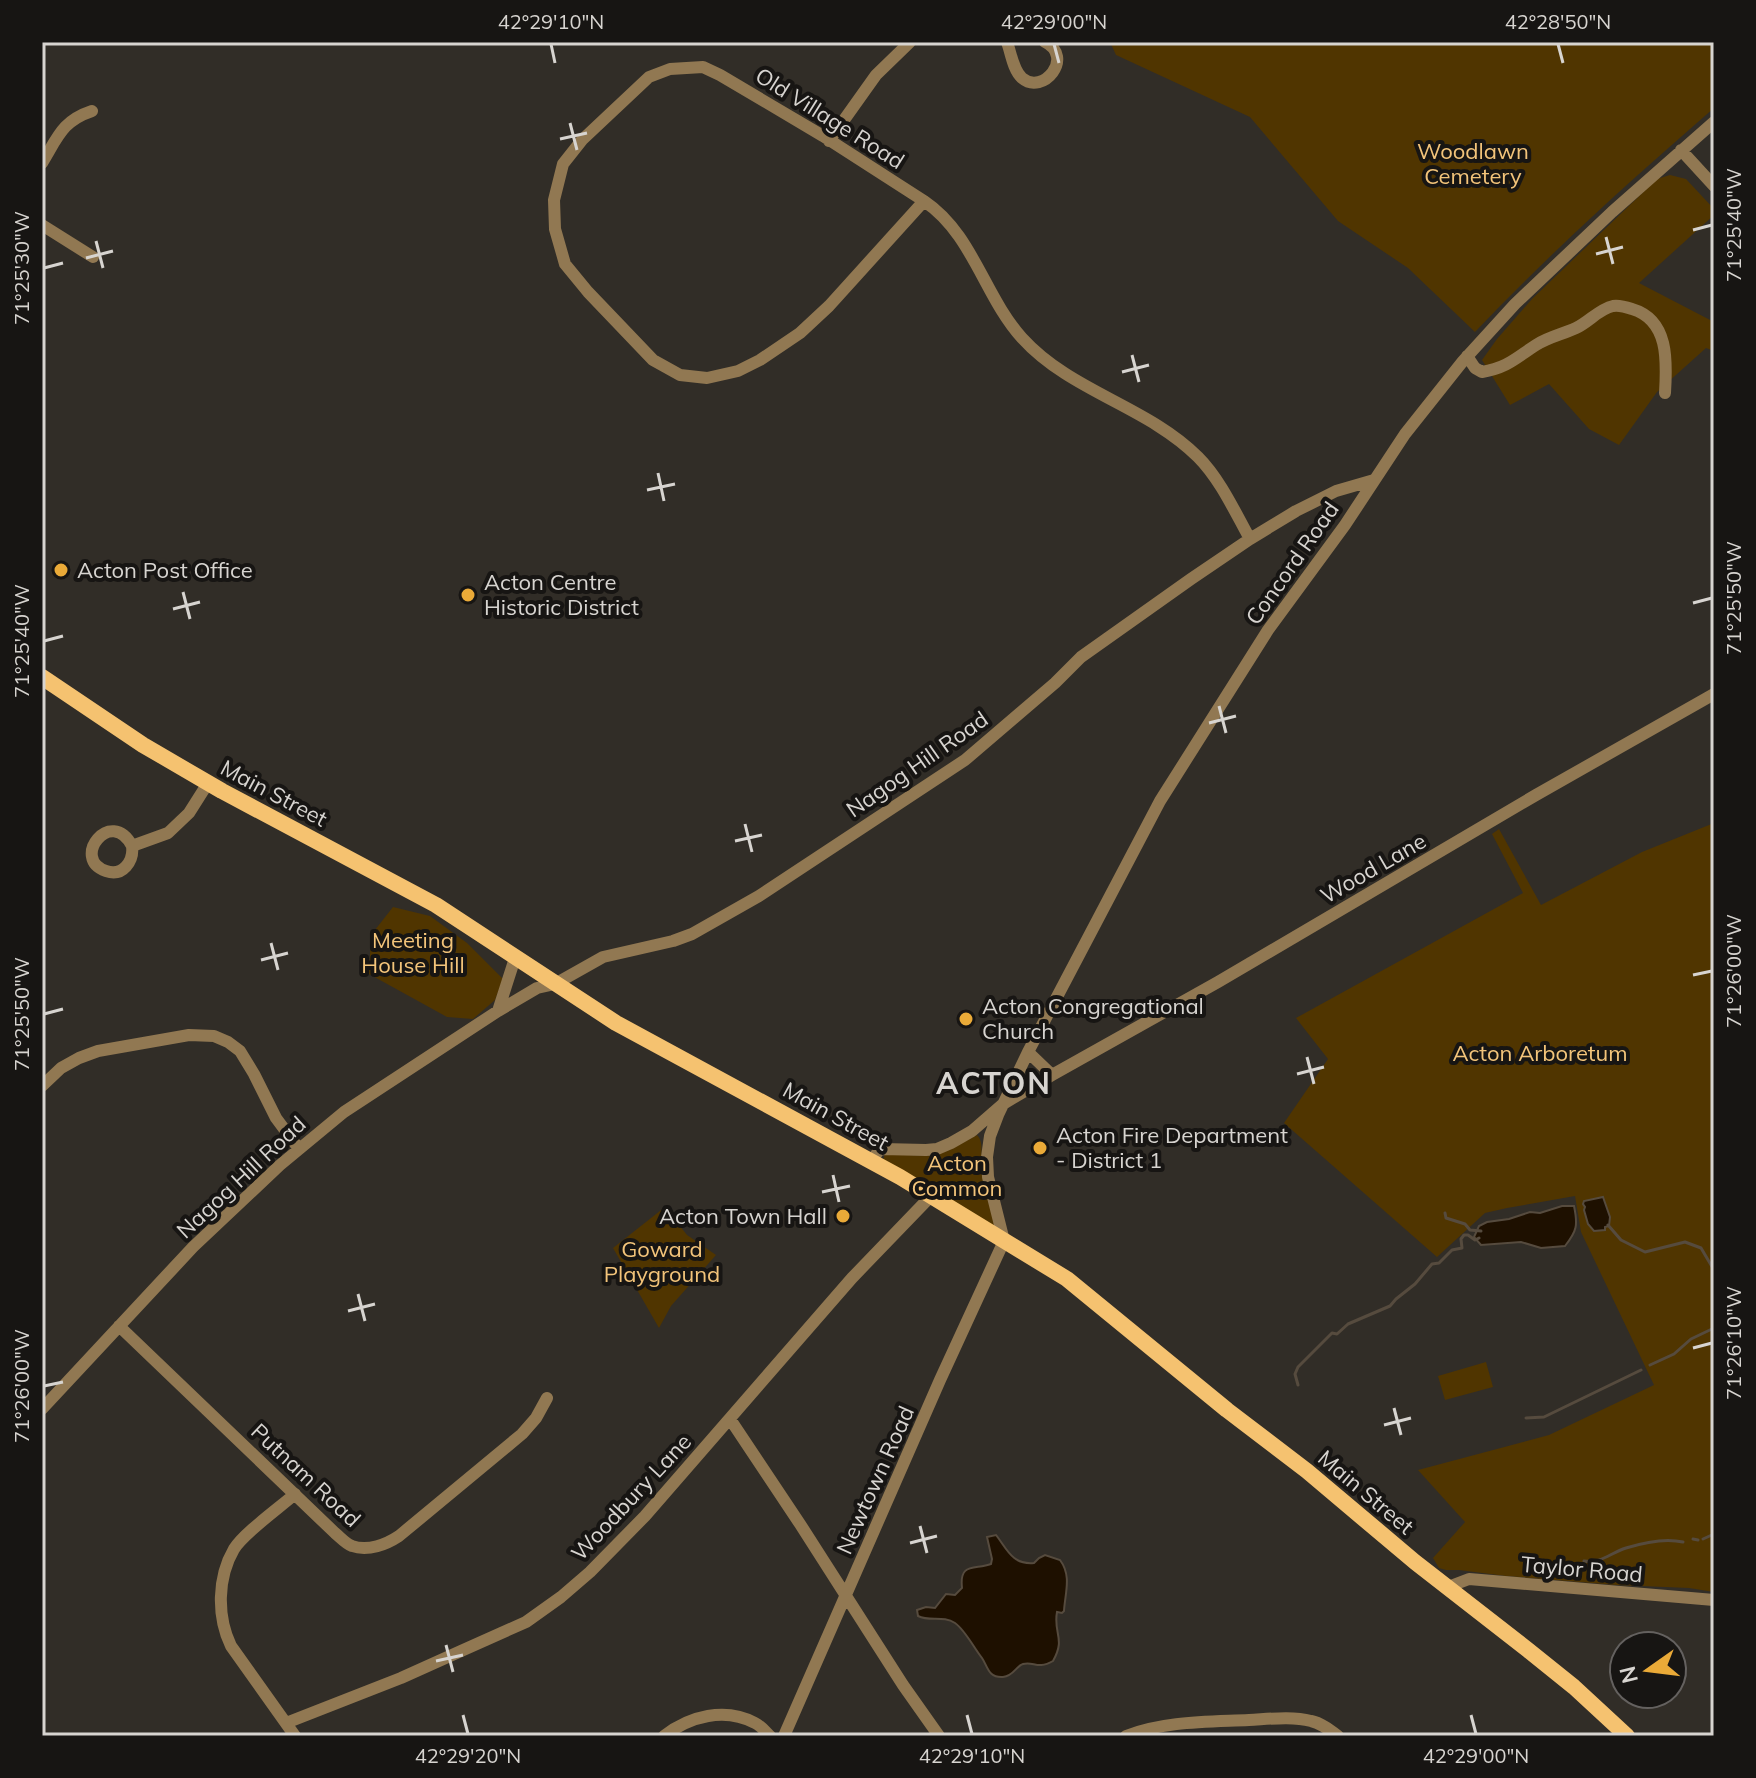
<svg xmlns="http://www.w3.org/2000/svg" width="1756" height="1778" font-family="Mulish,sans-serif">
<style>
.green{fill:#503500}
.water{fill:#1e1000;stroke:#564b3e;stroke-width:2}
.lines{fill:none;stroke-linecap:round;stroke-linejoin:round}
.stream{stroke:#564b3e;stroke-width:3}
.minor{stroke:#917852;stroke-width:12}
.major{stroke:#f5c270;stroke-width:16}
.ticks{fill:none;stroke:#d7d4d0;stroke-width:3}
.poi-dot{fill:#eaaa38;stroke:#171513;stroke-width:3}
.labels{text-anchor:middle;dominant-baseline:central;stroke-width:8;stroke-linejoin:round;paint-order:stroke}
.street-label{font-size:22px;fill:#d7d4d0;stroke:#171513}
.park-label{font-size:22px;fill:#f3c47a;stroke:#171513}
.poi-label{font-size:22px;fill:#d7d4d0;stroke:#171513;text-anchor:start}
.district-label{font-size:30px;font-weight:bold;letter-spacing:2px;fill:#d7d4d0;stroke:#171513}
.neatline{fill:none;stroke:#d7d4d0;stroke-width:3}
.ticks-label{font-size:20px;text-anchor:middle;fill:#d7d4d0}
</style>
<rect width="100%" height="100%" fill="#312d27"/>
<path class="green" d="M1110,42H1714V108C1631,180 1550,253 1475,332L1408,268L1338,221L1250,117L1116,55Z
M1670,175L1686,179L1714,209V215L1639,283L1714,322V351L1706,348L1657,392L1619,445L1589,429L1549,384L1510,405L1482,360L1497,339L1532,299L1657,179Z
M1714,823V1592L1689,1588L1617,1585L1506,1576L1459,1570H1446L1439,1568L1433,1558L1465,1522L1418,1470L1549,1435L1654,1385L1581,1232L1575,1196L1507,1208L1485,1213L1437,1257L1284,1123L1328,1059L1296,1018L1523,893L1492,834L1499,829L1541,905L1642,852Z
M393,907L430,916L467,943L503,979L495,1000L473,1019L447,1017L369,974L371,935Z
M977,1135C983,1141 981,1149 982,1159C984,1188 988,1207 1000,1234L882,1163L885,1154L932,1156L947,1151Z
M665,1207L687,1235L716,1255L671,1306L659,1328L613,1248Z
M1486,1362L1493,1387L1445,1400L1438,1376Z"/>
<path class="water" d="M1603,1197L1610,1217L1609,1226L1605,1227V1230L1594,1231L1588,1224L1584,1210L1585,1207L1583,1204L1584,1201Z
M1562,1206H1574C1578,1225 1577,1231 1565,1246L1541,1248L1521,1242L1481,1245L1474,1237L1479,1226L1487,1222L1509,1219L1530,1212L1540,1213Z
M996,1535C1007,1549 1012,1565 1034,1563L1039,1558L1045,1555L1060,1560C1072,1576 1065,1593 1064,1611L1062,1613L1057,1612C1053,1634 1066,1638 1053,1661C1037,1670 1034,1661 1023,1664C1016,1666 1014,1676 1003,1677C988,1678 988,1667 982,1658C974,1648 965,1630 955,1623C943,1615 930,1622 918,1616L917,1610L926,1607L935,1608L946,1594L955,1595L962,1588C959,1562 975,1570 991,1564L992,1559L987,1537Z"/>
<g class="lines">
<path class="stream" d="M1445,1213L1446,1218L1465,1224L1470,1230L1481,1231
M1608,1225L1621,1240L1645,1252L1685,1242L1701,1248L1714,1270
M1650,1365L1674,1354L1691,1339L1714,1328
M1298,1385L1295,1374L1298,1367L1332,1333L1337,1334L1348,1324L1390,1306L1396,1299L1415,1284L1432,1264L1439,1263L1452,1250L1462,1248L1461,1239L1464,1235H1468L1475,1240L1479,1238
M1526,1418L1544,1417L1641,1370
M1693,1539L1698,1540
M1703,1539L1714,1534
M1584,1561C1601,1564 1610,1553 1626,1548C1642,1543 1666,1538 1683,1542"/>
<path class="minor" d="M1007,42C1011,53 1013,70 1022,78C1043,96 1075,57 1045,42
M829,141L876,75L910,42
M1681,150L1714,186
M42,163C58,137 62,121 92,111
M924,201L823,136L720,75L703,67L670,69L649,77L582,140L563,164L554,200L555,229L565,264L588,292L653,360L680,375L707,378L738,371L760,360L800,333L829,306L924,201C973,234 984,296 1022,338C1071,392 1147,406 1198,457C1220,479 1235,512 1250,539
M42,225L93,257
M1467,356L1475,368L1482,372C1507,368 1516,358 1536,345C1548,337 1563,334 1576,328C1589,322 1599,309 1613,306C1619,305 1626,307 1632,309C1669,320 1667,361 1665,393
M132,846C111,806 70,859 106,871C123,877 134,861 132,846L168,833L189,813L208,783
M498,1011L515,958
M1028,1052L1052,1075
M42,1086L61,1068L79,1058L98,1051L189,1035L214,1036L228,1042L240,1051L254,1074L276,1118L299,1149
M871,1162L879,1150L882,1149L926,1150L937,1149L951,1143L972,1131L1003,1104L1052,1075L1218,982L1536,795L1714,694
M119,1326L335,1533C340,1537 346,1544 352,1546C368,1552 387,1544 399,1536L522,1434L536,1418L547,1398
M42,1409L193,1247L280,1165L344,1112L498,1011L537,988L555,984L603,957L673,941L692,934L759,896L965,760L1055,683L1081,657L1191,579L1250,539L1296,511L1336,491L1374,480
M730,1419L800,1524L903,1685L939,1736
M295,1494C279,1508 244,1533 234,1549C217,1578 217,1617 231,1646L295,1736
M1448,1587L1469,1579L1714,1600
M286,1723L401,1678L461,1651L526,1622L561,1597L590,1572L645,1516L852,1278L931,1196
M664,1736C690,1716 725,1707 755,1723C761,1726 766,1732 770,1736
M784,1736L940,1380L1004,1241L988,1177L987,1157L990,1136L998,1115L1028,1052L1160,801L1268,630L1345,525L1405,434L1463,361L1515,304L1612,212L1714,122
M1126,1736C1164,1721 1208,1722 1249,1720C1269,1719 1292,1716 1311,1721C1321,1723 1330,1730 1338,1736"/>
<path class="major" d="M42,677L143,745L222,791L436,905L616,1023L900,1177L1067,1279L1227,1410L1307,1471L1415,1562L1528,1650L1574,1687L1627,1736"/>
</g>
<path class="ticks" d="M551,44L555,63M1054,44L1059,63M1558,44L1563,63M570,123L577,150M560,139L587,133M1693,230L1712,225M1606,237L1613,264M96,241L103,268M1596,254L1623,247M86,258L113,251M44,268L63,263M1132,355L1139,382M1122,372L1149,365M658,473L664,501M647,490L675,484M183,592L190,619M1693,603L1712,598M173,609L200,602M44,641L63,636M1219,706L1226,733M1209,723L1236,716M745,824L752,852M735,841L762,835M271,943L278,970M261,960L288,953M1693,975L1712,971M44,1014L63,1009M1307,1057L1314,1084M1297,1074L1324,1067M833,1175L839,1202M822,1192L850,1186M358,1294L365,1321M348,1311L375,1304M1693,1348L1712,1343M44,1386L63,1382M1394,1408L1401,1435M1384,1425L1411,1418M920,1526L927,1553M910,1543L937,1536M446,1645L453,1672M436,1661L463,1655M463,1715L468,1734M967,1715L972,1734M1471,1715L1476,1734"/>
<g class="poi-dot">
<circle cx="61" cy="570" r="8"/>
<circle cx="468" cy="595" r="8"/>
<circle cx="966" cy="1019" r="8"/>
<circle cx="1040" cy="1148" r="8"/>
<circle cx="843" cy="1216" r="8"/>
</g>
<g class="labels">
<g class="street-label">
<text transform="translate(830 118) rotate(32)">Old Village Road</text>
<text transform="translate(1292 563) rotate(-55)">Concord Road</text>
<text transform="translate(917 764) rotate(-35)">Nagog Hill Road</text>
<text transform="translate(274 793) rotate(28)">Main Street</text>
<text transform="translate(1373 868) rotate(-30)">Wood Lane</text>
<text transform="translate(836 1116) rotate(29)">Main Street</text>
<text transform="translate(241 1177) rotate(-43)">Nagog Hill Road</text>
<text transform="translate(306 1475) rotate(43)">Putnam Road</text>
<text transform="translate(875 1480) rotate(-66)">Newtown Road</text>
<text transform="translate(1366 1492) rotate(40)">Main Street</text>
<text transform="translate(631 1497) rotate(-47)">Woodbury Lane</text>
<text transform="translate(1582 1569) rotate(5)">Taylor Road</text>
</g>
<g class="park-label">
<text x="1473" y="151">Woodlawn<tspan x="1473" dy="25">Cemetery</tspan></text>
<text x="413" y="940">Meeting<tspan x="413" dy="25">House Hill</tspan></text>
<text x="1540" y="1053">Acton Arboretum</text>
<text x="957" y="1163">Acton<tspan x="957" dy="25">Common</tspan></text>
<text x="662" y="1249">Goward<tspan x="662" dy="25">Playground</tspan></text>
</g>
<g class="poi-label">
<text x="77" y="570">Acton Post Office</text>
<text x="484" y="582">Acton Centre<tspan x="484" dy="25">Historic District</tspan></text>
<text x="982" y="1006">Acton Congregational<tspan x="982" dy="25">Church</tspan></text>
<text x="1056" y="1135">Acton Fire Department<tspan x="1056" dy="25">- District 1</tspan></text>
<text x="827" y="1216" text-anchor="end">Acton Town Hall</text>
</g>
<g class="district-label">
<text x="994" y="1083">ACTON</text>
</g>
</g>
<rect width="1756" height="1778" fill="none" stroke="#171513" stroke-width="88"/>
<g transform="translate(1648 1670) rotate(256)"><circle r="38" fill="#171513" stroke="#64615f" stroke-width="2"/>
<path d="M0-6L14 30L0 20L-14 30Z" fill="#eaaa38"/>
<text y="-12" font-size="22" font-weight="bold" text-anchor="middle" fill="#d7d4d0">N</text>
</g>
<rect x="44" y="44" width="1668" height="1690" class="neatline"/>
<g class="ticks-label">
<text x="551" y="29">42°29'10"N</text>
<text x="1054" y="29">42°29'00"N</text>
<text x="1558" y="29">42°28'50"N</text>
<text transform="translate(1734 225) rotate(-90)" y="7">71°25'40"W</text>
<text transform="translate(22 268) rotate(-90)" y="7">71°25'30"W</text>
<text transform="translate(1734 598) rotate(-90)" y="7">71°25'50"W</text>
<text transform="translate(22 641) rotate(-90)" y="7">71°25'40"W</text>
<text transform="translate(1734 971) rotate(-90)" y="7">71°26'00"W</text>
<text transform="translate(22 1014) rotate(-90)" y="7">71°25'50"W</text>
<text transform="translate(1734 1343) rotate(-90)" y="7">71°26'10"W</text>
<text transform="translate(22 1386) rotate(-90)" y="7">71°26'00"W</text>
<text x="468" y="1763">42°29'20"N</text>
<text x="972" y="1763">42°29'10"N</text>
<text x="1476" y="1763">42°29'00"N</text>
</g>
</svg>
